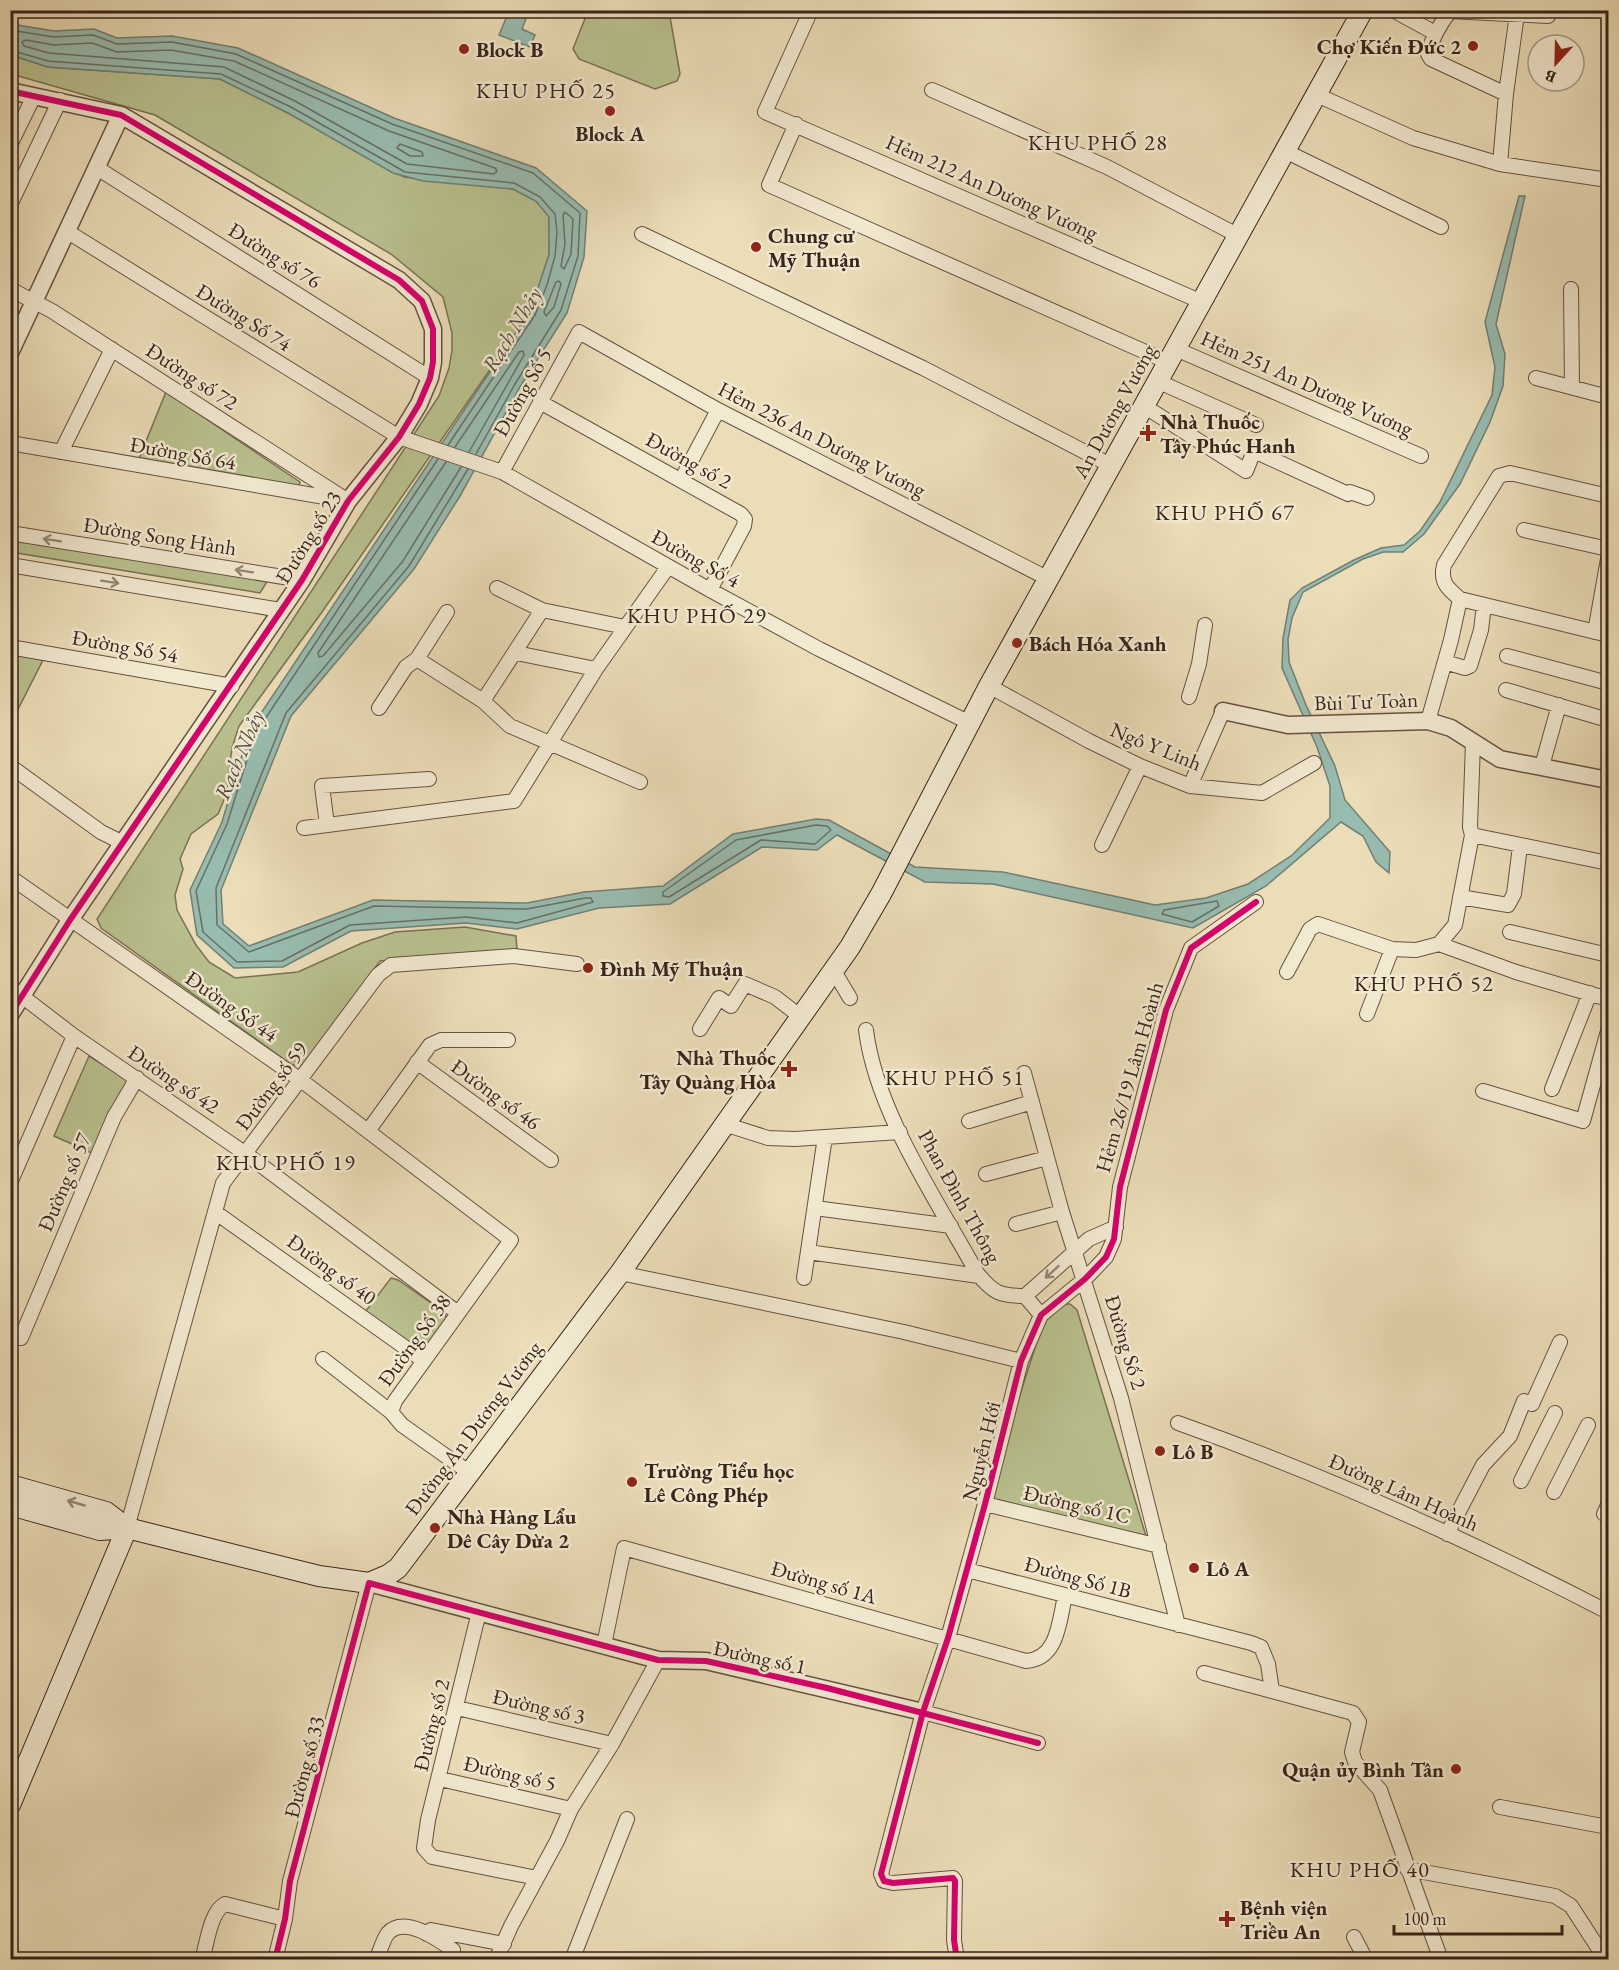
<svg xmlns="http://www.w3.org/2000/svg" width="1619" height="1970" font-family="'EB Garamond',serif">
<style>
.green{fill:#b9c08e;stroke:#787254;stroke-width:1.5}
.water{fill:#98bcb0;stroke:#727f74;stroke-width:1.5}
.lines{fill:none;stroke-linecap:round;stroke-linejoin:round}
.shore{stroke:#687065;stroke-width:1.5}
.minor-casing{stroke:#655242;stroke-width:16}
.tertiary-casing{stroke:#655242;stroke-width:19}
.secondary-casing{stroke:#38241a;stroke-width:22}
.minor{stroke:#f2e9d1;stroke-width:14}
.tertiary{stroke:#f2e9d1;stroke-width:16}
.secondary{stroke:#f2e9d1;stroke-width:20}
.cycleway-casing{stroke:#f2e9d1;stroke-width:10}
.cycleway{stroke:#d6006c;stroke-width:6}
.oneway{stroke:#958676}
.poi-dot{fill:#8f2418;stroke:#f2e9d1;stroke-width:2}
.labels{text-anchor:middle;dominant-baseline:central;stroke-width:5;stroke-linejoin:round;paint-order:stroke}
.poi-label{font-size:21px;font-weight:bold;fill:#38241a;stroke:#f2e9d1;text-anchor:start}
.street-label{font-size:21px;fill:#38241a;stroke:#f2e9d1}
.neighbourhood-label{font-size:22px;letter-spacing:1.5px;fill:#38241a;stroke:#f2e9d1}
.water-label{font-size:22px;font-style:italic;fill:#504a40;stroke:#f2e9d1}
</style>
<rect width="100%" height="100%" fill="#ebddb8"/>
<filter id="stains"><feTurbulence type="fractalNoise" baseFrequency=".00333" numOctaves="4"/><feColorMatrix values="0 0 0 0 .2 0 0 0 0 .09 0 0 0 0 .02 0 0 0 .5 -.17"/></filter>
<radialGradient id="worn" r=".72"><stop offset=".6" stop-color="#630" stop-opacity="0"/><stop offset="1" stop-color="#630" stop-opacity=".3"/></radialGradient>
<path class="green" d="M588,11H669L680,74L677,81L655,89L579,59L573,49Z
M11,55L48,67L220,79L288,113L404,177L513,189L536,201L549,216V255L530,312L322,612L239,726L232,748L226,795L218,814L191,834L180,859L183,869L175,895L177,910L196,945L209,962L235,978L298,972L362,943L395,932L465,927L516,936L517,950L380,961L305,1065H292L101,928L97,919L439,396L449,368L452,350V333L443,297L391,254L155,115L11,74Z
M166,392L300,482L298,489L138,461Z
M10,538L268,580L260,593L11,552Z
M11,654L43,660L11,723L10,654Z
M89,1056L136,1085L103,1158L54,1136Z
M391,1278L398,1280L444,1312L447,1319L423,1349L418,1350L365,1312Z
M1063,1304H1070L1077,1310L1146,1536L1142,1539L992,1498L989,1491L1044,1320Z"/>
<path class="water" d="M509,11H529L522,29L535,35L530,47L499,35Z
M11,24L54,31L94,29L117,38L172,36L238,48L394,118L536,168L587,211L584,257L567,313L520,387L460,496L414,569L291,716L221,890L223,924L249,946L373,900L527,903L584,892L663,886L733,834L816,819L829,820L915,867L1003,872L1155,905L1206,898L1248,884L1291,856L1330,818V786L1317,747L1282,668L1283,638L1290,600L1302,588L1354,560L1381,548L1404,545L1420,531L1440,502L1492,395L1495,367L1485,322L1519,196H1525L1496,324L1505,354L1503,386L1490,422L1460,484L1424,534L1403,552H1383L1363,559L1303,592L1292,618L1288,639L1289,662L1306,705L1335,766L1345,800L1390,852L1389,873L1376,862L1363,836L1341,822L1266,886L1193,928L993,884L925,882L837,835L817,850L762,847L670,904L599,908L517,929L466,923L351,931L283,967L234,968L197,935L190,890L222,822L249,731L530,312L549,255V217L536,201L513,189L423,181L393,173L288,113L220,79L48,67L11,55Z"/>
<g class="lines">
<path class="shore" d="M10,30L54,37L93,35L117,44L172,42L236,54L392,124L533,173L580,213L578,256L561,310L515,384L476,454
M26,40L54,45L92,43L117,52L171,50L234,61L389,131L495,168L497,171L494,174L407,164L295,101L224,67L49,53L24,46L22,42Z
M10,50L48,61L221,74L291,107L405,172L514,183L540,197L555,214L557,232L555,256L547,285L535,315L448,445
M400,144L422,152L423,156H410L397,148Z
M565,212L573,219L571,254L564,269L561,266L565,244L563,215Z
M559,281L561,284L554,307L546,316L544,312L556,282Z
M455,447L519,352L523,351L524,355L469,452
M438,459L255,734L227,824L196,891L203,932L237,962L282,961L350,925L466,917L517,923L593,902L591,898H585L527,909L374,906L249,952L217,925L216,888L286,713L409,566L468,469
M446,462L318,653L319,657L323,656L403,561L461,467
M816,825L827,826L831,830L815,844L761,840L669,897L663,896V892L736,840Z
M1217,901L1219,906L1192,922L1162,914L1164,910Z"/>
<g class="minor-casing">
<path id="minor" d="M811,10L765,112L1202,302
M1393,10L1435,33
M932,90L1107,167L1239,236
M1506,94L1431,59L1428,54C1432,37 1440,24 1450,11L1548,16
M1317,95L1413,138L1500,164L1608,180
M796,124L769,185L1168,362
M10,145L34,96
M1285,151L1441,227
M1500,164L1506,94L1517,14
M97,168L430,378
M10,205L60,100
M68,232L399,437L502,472L710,590L819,649L970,723
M642,234L923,368L1112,466
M10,289L52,311L348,501
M1571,289L1572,387
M1176,349L1421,456
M1536,378L1608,397
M1157,381L1256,425
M540,402L741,514L745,519L744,526L710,590
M1144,406L1246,471L1254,451L1348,494L1350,492L1367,498
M10,443L342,500
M61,452L112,349
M502,472L579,332L718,410L1049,579
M681,480L718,410
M1608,496L1510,473L1499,476L1444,565C1440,582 1447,588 1460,599L1608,635
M1524,530L1608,549
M10,533L302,580
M10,565L281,610
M497,588L542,610L625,627
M1595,632L1608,559
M10,647L232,686
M516,653L596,669
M1507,656L1608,683
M417,659L483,701L510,726L640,782
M1445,662L1465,668L1470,666L1481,630L1484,605
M989,686L1089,741L1140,766L1190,786L1262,793L1314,763
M1506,690L1608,720
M1189,697L1199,664L1205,625
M483,701L542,610
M379,708L406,667L417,659L447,612
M1428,721L1451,640L1460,599
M10,766L101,832L123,843
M1542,766L1559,705
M1190,786L1223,711
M327,825L322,786L429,779
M304,828L514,801L596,669L668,567
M1472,835L1608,863
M1102,845L1140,766
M10,877L302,1081L511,1240L395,1401L391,1412
M1460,897L1508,905L1514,894L1520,846
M1510,932L1608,955
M1439,944L1516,972L1608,999
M834,971L850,998
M1287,972L1310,929L1318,924L1392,949L1416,950L1439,944L1455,925L1472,835L1470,827L1473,743
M10,987L74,1036L246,1154L458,1313
M1367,1014L1392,949
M700,1029L719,998L731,1006L745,984L775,997L801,1017
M866,1030C876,1112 937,1200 977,1273C993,1293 1000,1296 1025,1296L1041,1315
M417,1062L551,1160
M1024,1073L1062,1212L1121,1398L1178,1625
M1552,1089L1590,993
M1483,1091L1583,1121L1608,1031
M969,1121L1032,1102
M724,1124L768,1138L795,1139L900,1132
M368,1131L430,1045L441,1040H508
M986,1174L1047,1158
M10,1183L74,1036
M815,1208L951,1226
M215,1212L424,1361
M1016,1224L1062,1212
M808,1252L979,1276
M620,1273L904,1332L1021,1361
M804,1278L825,1137
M1025,1296L1089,1239L1116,1227
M21,1338L114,1117L137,1078
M323,1359L391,1412L402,1425L470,1473
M1532,1404L1560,1342
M1178,1423C1325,1475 1469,1540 1608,1612
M1521,1481L1555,1413
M1554,1492L1588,1425
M985,1504L1159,1546
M1604,1514L1608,1505
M127,1528L223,1183L378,975L391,965L514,956L577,964
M1447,1534L1483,1465L1510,1436L1524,1401
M967,1570L1251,1643L1261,1647L1268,1664L1272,1691L1353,1713L1359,1722L1352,1752L1355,1762L1380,1790L1441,1960
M479,1612L428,1820L424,1848L432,1857L537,1878
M604,1645L624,1548L1026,1661C1058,1659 1059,1622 1065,1596
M1204,1673L1272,1691
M457,1708L612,1744
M923,1712L1038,1743
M440,1779L571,1809
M1500,1807L1608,1827
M1407,1869L1555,1896L1571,1906L1606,1960
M427,1934L431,1930L504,1944
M1354,1937L1366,1960
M202,1960C207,1944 210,1912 225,1904L285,1919
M275,1960L285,1919L290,1881L369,1583
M376,1960C380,1952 383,1939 388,1933C405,1915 439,1940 453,1950
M496,1960L511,1926L557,1841L571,1809L612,1744L658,1660
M572,1960L627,1819
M957,1960L954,1940L955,1881L953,1878L893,1883L884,1881L881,1874L923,1712L948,1638L985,1504L1021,1361L1041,1315L1085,1279L1106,1257L1114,1239L1120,1187L1166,1010L1191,948L1256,902"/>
</g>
<g class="tertiary-casing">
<path id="tertiary" d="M10,91L121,115L399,280L422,301L433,329V362L430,378L419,404L399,437L348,501L302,580L70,920L10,1015
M10,353L121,115
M1223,711L1288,725L1428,721L1451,728L1500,759L1608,780
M369,1583L658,1660L706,1661L923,1712"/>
</g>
<g class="secondary-casing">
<path id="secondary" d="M10,1485L106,1512L127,1528
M10,1505L100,1530L127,1528L319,1576L369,1583L388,1575L398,1568L620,1273L850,947L881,894L989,686L1363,10
M10,1805L127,1528"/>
</g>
<use href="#minor" class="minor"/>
<use href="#tertiary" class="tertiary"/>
<use href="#secondary" class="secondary"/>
<g class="cycleway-casing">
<path id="cycleway" d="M10,91L121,115L399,280L422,301L433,329V362L430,378L419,404L399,437L348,501L302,580L70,920L10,1015
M275,1960L285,1919L290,1881L369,1583L658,1660L706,1661L827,1688L1038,1743
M957,1960L954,1940L955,1881L953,1878L893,1883L884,1881L881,1874L923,1712L948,1638L985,1504L1021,1361L1041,1315L1085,1279L1106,1257L1114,1239L1120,1187L1166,1010L1191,948L1256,902"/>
</g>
<use href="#cycleway" class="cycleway"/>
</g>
<defs><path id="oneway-shaft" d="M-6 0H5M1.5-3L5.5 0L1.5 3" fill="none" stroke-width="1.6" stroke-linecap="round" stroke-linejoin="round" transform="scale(1.5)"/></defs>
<g class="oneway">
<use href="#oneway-shaft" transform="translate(52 540) rotate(-171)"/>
<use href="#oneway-shaft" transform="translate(244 571) rotate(-171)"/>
<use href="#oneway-shaft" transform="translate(110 582) rotate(9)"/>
<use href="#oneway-shaft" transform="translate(1052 1272) rotate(138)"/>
<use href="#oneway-shaft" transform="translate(76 1503) rotate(-164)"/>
</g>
<g class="poi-dot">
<circle cx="1473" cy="46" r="6"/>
<circle cx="464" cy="49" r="6"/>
<circle cx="610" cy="111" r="6"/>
<circle cx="756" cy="247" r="6"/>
<path d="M1145 424h6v6h6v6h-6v6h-6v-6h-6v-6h6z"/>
<circle cx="1017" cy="643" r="6"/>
<circle cx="588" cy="968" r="6"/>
<path d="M786 1060h6v6h6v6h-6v6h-6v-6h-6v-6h6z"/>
<circle cx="1160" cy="1451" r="6"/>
<circle cx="632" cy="1482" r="6"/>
<circle cx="435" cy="1528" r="6"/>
<circle cx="1194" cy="1568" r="6"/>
<circle cx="1456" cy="1769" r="6"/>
<path d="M1224 1910h6v6h6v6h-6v6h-6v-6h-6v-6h6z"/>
</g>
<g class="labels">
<g class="poi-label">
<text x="1461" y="46" text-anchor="end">Chợ Kiến Đức 2</text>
<text x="476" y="49">Block B</text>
<text x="610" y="133" text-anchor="middle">Block A</text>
<text x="768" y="235">Chung cư<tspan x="768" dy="24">Mỹ Thuận</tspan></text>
<text x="1160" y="421">Nhà Thuốc<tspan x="1160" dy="24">Tây Phúc Hanh</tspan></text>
<text x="1029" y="643">Bách Hóa Xanh</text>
<text x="600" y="968">Đình Mỹ Thuận</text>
<text x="776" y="1057" text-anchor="end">Nhà Thuốc<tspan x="776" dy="24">Tây Quàng Hòa</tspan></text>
<text x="1172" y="1451">Lô B</text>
<text x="644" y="1470">Trường Tiểu học<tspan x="644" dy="24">Lê Công Phép</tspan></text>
<text x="447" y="1516">Nhà Hàng Lẩu<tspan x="447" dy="24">Dê Cây Dừa 2</tspan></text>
<text x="1206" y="1568">Lô A</text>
<text x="1444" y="1769" text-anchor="end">Quận ủy Bình Tân</text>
<text x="1240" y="1907">Bệnh viện<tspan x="1240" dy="24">Triều An</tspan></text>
</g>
<g class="street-label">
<text transform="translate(992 187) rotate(24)">Hẻm 212 An Dương Vương</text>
<text transform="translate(275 255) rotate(32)">Đường số 76</text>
<text transform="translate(244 317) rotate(32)">Đường Số 74</text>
<text transform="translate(192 376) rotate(33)">Đường số 72</text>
<text transform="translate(1307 383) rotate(24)">Hẻm 251 An Dương Vương</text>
<text transform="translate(522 392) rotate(-61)">Đường Số 5</text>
<text transform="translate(1114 411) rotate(-61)">An Dương Vương</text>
<text transform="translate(822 439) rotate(27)">Hẻm 236 An Dương Vương</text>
<text transform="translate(183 453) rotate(10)">Đường Số 64</text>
<text transform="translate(689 460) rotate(29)">Đường số 2</text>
<text transform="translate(160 536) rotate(9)">Đường Song Hành</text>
<text transform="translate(308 537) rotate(-58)">Đường số 23</text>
<text transform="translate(696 558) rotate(29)">Đường Số 4</text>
<text transform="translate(125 646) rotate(10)">Đường Số 54</text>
<text transform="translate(1366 701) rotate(-2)">Bùi Tư Toàn</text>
<text transform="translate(1156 746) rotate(22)">Ngô Y Linh</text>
<text transform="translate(232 1006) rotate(35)">Đường Số 44</text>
<text transform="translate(1129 1077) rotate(-74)">Hẻm 26/19 Lâm Hoành</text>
<text transform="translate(174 1079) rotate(34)">Đường số 42</text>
<text transform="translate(271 1086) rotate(-53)">Đường số 59</text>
<text transform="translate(496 1094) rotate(36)">Đường số 46</text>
<text transform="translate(64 1182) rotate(-67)">Đường số 57</text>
<text transform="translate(960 1196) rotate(61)">Phan Đình Thông</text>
<text transform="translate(332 1269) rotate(36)">Đường số 40</text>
<text transform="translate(414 1340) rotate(-54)">Đường Số 38</text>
<text transform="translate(1126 1342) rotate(73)">Đường Số 2</text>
<text transform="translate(473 1428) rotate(-53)">Đường An Dương Vương</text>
<text transform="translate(981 1451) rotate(-76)">Nguyễn Hới</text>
<text transform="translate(1404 1492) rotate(24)">Đường Lâm Hoành</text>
<text transform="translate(1077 1504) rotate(13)">Đường số 1C</text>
<text transform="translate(1078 1577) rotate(15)">Đường Số 1B</text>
<text transform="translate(824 1582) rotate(16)">Đường số 1A</text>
<text transform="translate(760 1657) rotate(12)">Đường số 1</text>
<text transform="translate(539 1706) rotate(13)">Đường số 3</text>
<text transform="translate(431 1725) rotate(-76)">Đường số 2</text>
<text transform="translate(304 1767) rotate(-75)">Đường số 33</text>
<text transform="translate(510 1773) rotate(13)">Đường số 5</text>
</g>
<g class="neighbourhood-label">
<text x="546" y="90">KHU PHỐ 25</text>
<text x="1098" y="142">KHU PHỐ 28</text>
<text x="1225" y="512">KHU PHỐ 67</text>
<text x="697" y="615">KHU PHỐ 29</text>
<text x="1424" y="983">KHU PHỐ 52</text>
<text x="955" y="1077">KHU PHỐ 51</text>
<text x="286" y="1162">KHU PHỐ 19</text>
<text x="1360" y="1869">KHU PHỐ 40</text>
</g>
<g class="water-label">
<text transform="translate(512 330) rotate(-59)">Rạch Nhảy</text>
<text transform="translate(239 755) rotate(-67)">Rạch Nhảy</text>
</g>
</g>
<rect width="1619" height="1970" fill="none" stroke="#ebddb8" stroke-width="36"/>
<rect x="12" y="12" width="1595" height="1946" fill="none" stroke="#38241a" stroke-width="3"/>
<rect x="18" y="18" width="1583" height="1934" fill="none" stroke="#38241a" stroke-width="1.5"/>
<g transform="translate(1556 63) rotate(202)"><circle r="28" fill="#f2e9d1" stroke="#a89a88" stroke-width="1.5"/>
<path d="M0-4.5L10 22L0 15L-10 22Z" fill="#8f2418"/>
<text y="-9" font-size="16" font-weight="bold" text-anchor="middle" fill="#38241a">B</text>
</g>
<path d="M1394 1925v9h168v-9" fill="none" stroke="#38241a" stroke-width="3"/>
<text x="1403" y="1925" font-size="18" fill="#38241a" stroke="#f2e9d1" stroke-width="4.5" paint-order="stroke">100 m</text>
<rect width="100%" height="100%" filter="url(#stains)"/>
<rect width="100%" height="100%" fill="url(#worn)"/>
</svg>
